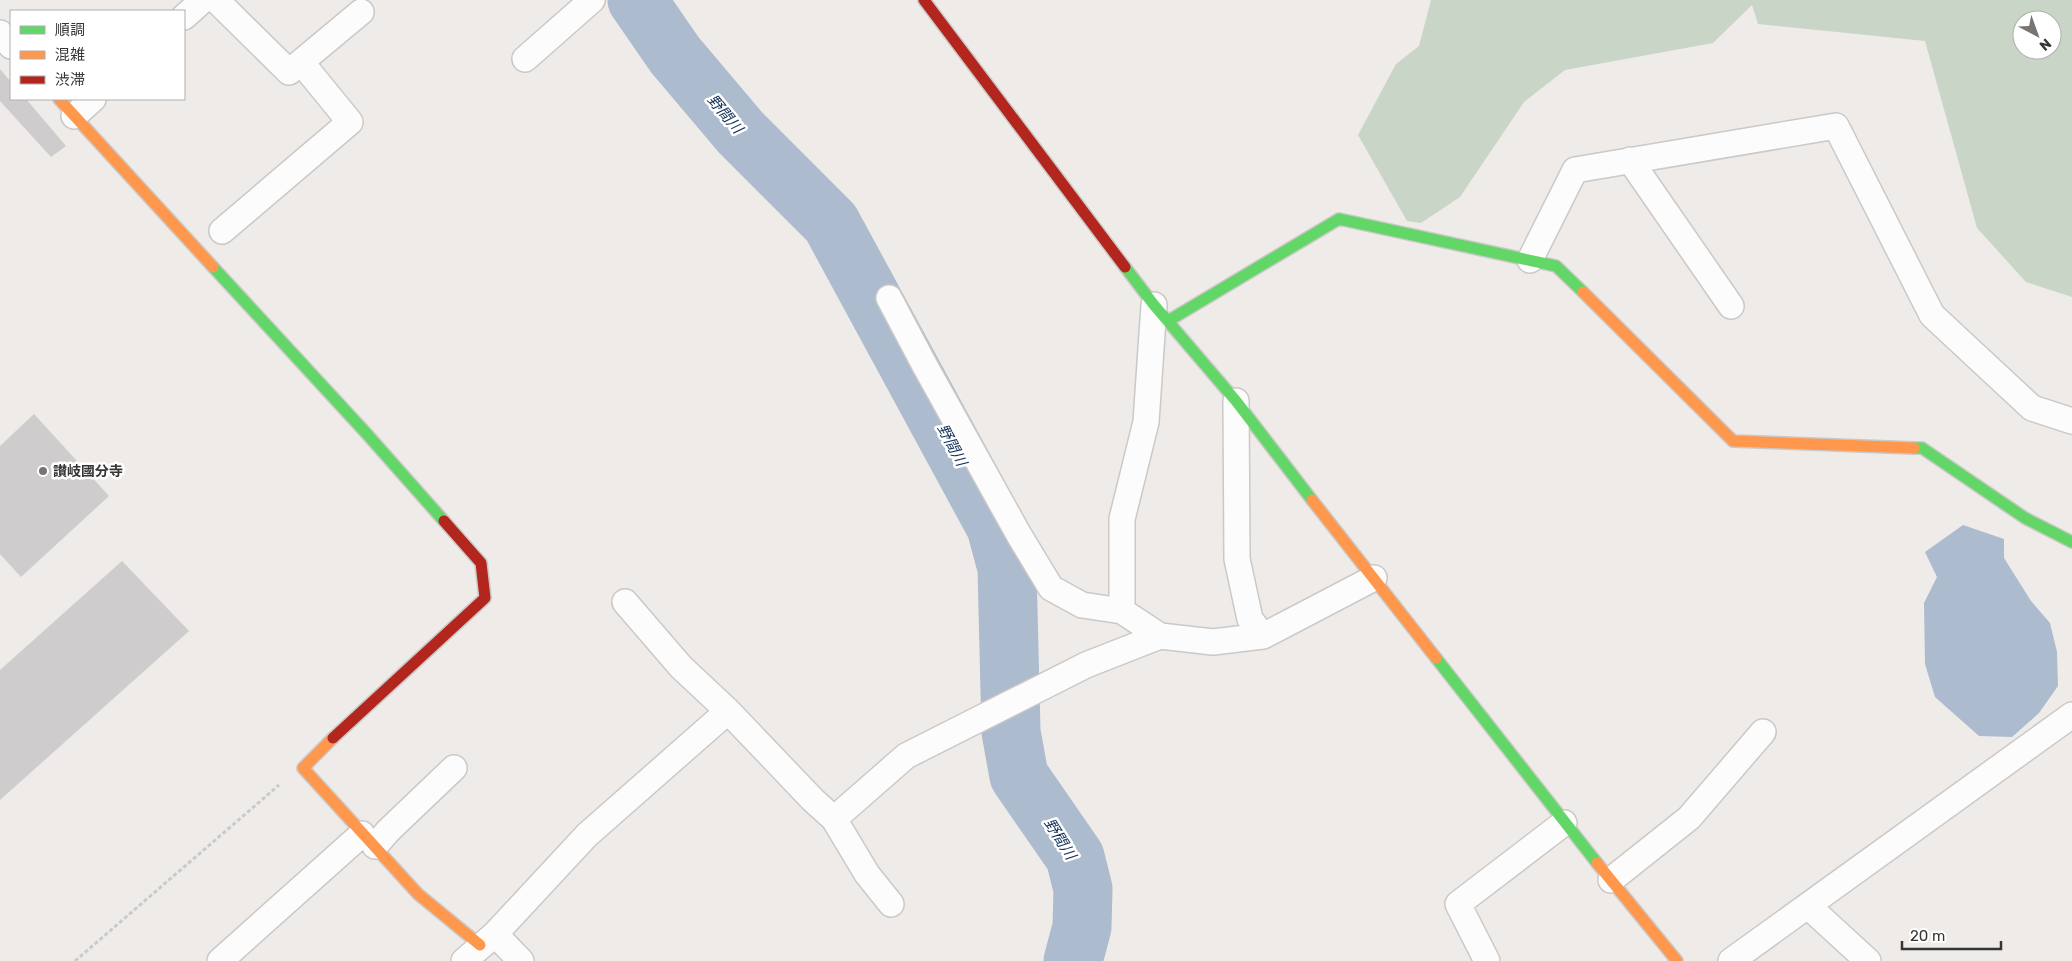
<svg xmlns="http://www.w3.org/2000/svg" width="2072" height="961" font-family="Rubik,'Noto Sans JP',sans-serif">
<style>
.green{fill:#c9d5c7;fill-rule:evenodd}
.water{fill:#acbbce}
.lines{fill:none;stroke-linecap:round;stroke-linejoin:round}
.river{stroke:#acbbce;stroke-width:59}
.building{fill:#cecccc}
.street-casing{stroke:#cbc9c7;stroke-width:28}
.fast-casing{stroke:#cbc9c7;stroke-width:14}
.slow-casing{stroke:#cbc9c7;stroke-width:14}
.jam-casing{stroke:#cbc9c7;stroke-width:14}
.path{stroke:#cacac9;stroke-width:3;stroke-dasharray:4 2.5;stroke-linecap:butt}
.street{stroke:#fcfcfc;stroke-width:25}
.fast{stroke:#63d668;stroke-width:11}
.slow{stroke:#ff974d;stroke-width:11}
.jam{stroke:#b3261e;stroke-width:11}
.poi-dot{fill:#767573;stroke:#fff;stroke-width:2}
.labels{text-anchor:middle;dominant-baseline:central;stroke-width:5;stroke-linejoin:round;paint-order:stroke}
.poi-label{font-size:14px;font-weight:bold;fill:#363534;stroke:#fff;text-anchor:start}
.water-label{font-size:15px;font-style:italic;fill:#102f56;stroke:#fff}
</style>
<rect width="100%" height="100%" fill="#eeebe9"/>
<path class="green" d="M1431,0H2072V297L2026,282L1977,228L1925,41L1758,24L1752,5L1713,43L1565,70L1524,102L1460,197L1421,223L1407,221L1358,135L1396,64L1419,46ZM2022,20H2052V50H2022Z"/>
<path class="water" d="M1963,525L2004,539V558L2031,601L2050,623L2057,652L2058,686L2039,713L2012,737L1979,736L1935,697L1925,664L1924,603L1937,577L1925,552Z"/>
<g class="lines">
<path class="river" d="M637,0L675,55L741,133L831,223L996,527L1007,568L1011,732L1019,776L1075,857L1083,889L1082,927L1073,961"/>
</g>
<path class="building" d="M0,69L11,82V99H26L66,146L51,157L0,101Z
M34,414L109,496L21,577L0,554V446Z
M122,561L189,631L0,800V670Z"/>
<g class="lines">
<g class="street-casing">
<path id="street" d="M216,0L289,72L361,12
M184,17L203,0
M0,33L11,46
M525,59L592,0
M74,116L93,99
M1630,160L1731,306
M222,231L350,122L301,62
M1530,260L1575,170L1836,126L1932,315L2032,408L2072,421
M889,298L925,366L1019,535L1051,588L1082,605L1122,611L1160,636
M1236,401L1237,559L1250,619L1263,636
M625,602L681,667L728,711L813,800L834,819L867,874L891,904
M1122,611V519L1146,422L1154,305
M834,819L906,756L1086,665L1160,636L1213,642L1263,636L1374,578
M375,846L388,831L454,768
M1611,880L1689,818L1763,732
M1808,906L1868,961
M495,934L521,961
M220,961L362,834
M464,961L495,934L587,835L728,711
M1487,961L1458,904L1564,823
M1731,961L2072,715"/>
</g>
<g class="fast-casing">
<path id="fast" d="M213,267L366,433L444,521
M1125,267L1154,305L1236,401L1312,500
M1168,321L1339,219L1556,266L1583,292
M1914,448H1922L2025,518L2072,542
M1436,658L1597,863"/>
</g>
<g class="slow-casing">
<path id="slow" d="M59,99L213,267
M1583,292L1733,441L1914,448
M1312,500L1436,658
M333,738L303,768L418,894L480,945
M1597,863L1677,961"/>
</g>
<g class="jam-casing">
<path id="jam" d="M924,0L1125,267
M333,738L485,598L481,563L444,521"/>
</g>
<path class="path" d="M75,961L279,785"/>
<use href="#street" class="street"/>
<use href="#fast" class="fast"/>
<use href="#slow" class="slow"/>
<use href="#jam" class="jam"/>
</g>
<circle class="poi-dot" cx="43" cy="471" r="5"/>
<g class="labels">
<g class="poi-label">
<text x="53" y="471">讃岐國分寺</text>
</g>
<g class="water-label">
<text transform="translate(725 114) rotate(50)">野間川</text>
<text transform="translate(952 445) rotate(62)">野間川</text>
<text transform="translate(1060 839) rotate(58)">野間川</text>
</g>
</g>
<rect x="10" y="10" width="175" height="90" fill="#ffffff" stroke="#afaeae"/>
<rect x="20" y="26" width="25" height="8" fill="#63d668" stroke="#afaeae"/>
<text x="55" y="35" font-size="15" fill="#363534">順調</text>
<rect x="20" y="51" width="25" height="8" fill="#ff974d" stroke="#afaeae"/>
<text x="55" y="60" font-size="15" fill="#363534">混雑</text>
<rect x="20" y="76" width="25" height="8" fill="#b3261e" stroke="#afaeae"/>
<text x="55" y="85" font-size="15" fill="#363534">渋滞</text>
<g transform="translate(2037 35) rotate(139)"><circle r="24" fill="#ffffff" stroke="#afaeae"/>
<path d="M0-4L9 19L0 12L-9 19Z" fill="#767573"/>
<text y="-8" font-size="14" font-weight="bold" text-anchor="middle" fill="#363534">N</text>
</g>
<path d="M1902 941v8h99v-8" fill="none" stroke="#363534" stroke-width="2.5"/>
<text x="1910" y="941" font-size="15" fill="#363534" stroke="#ffffff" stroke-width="4" paint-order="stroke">20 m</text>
</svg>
